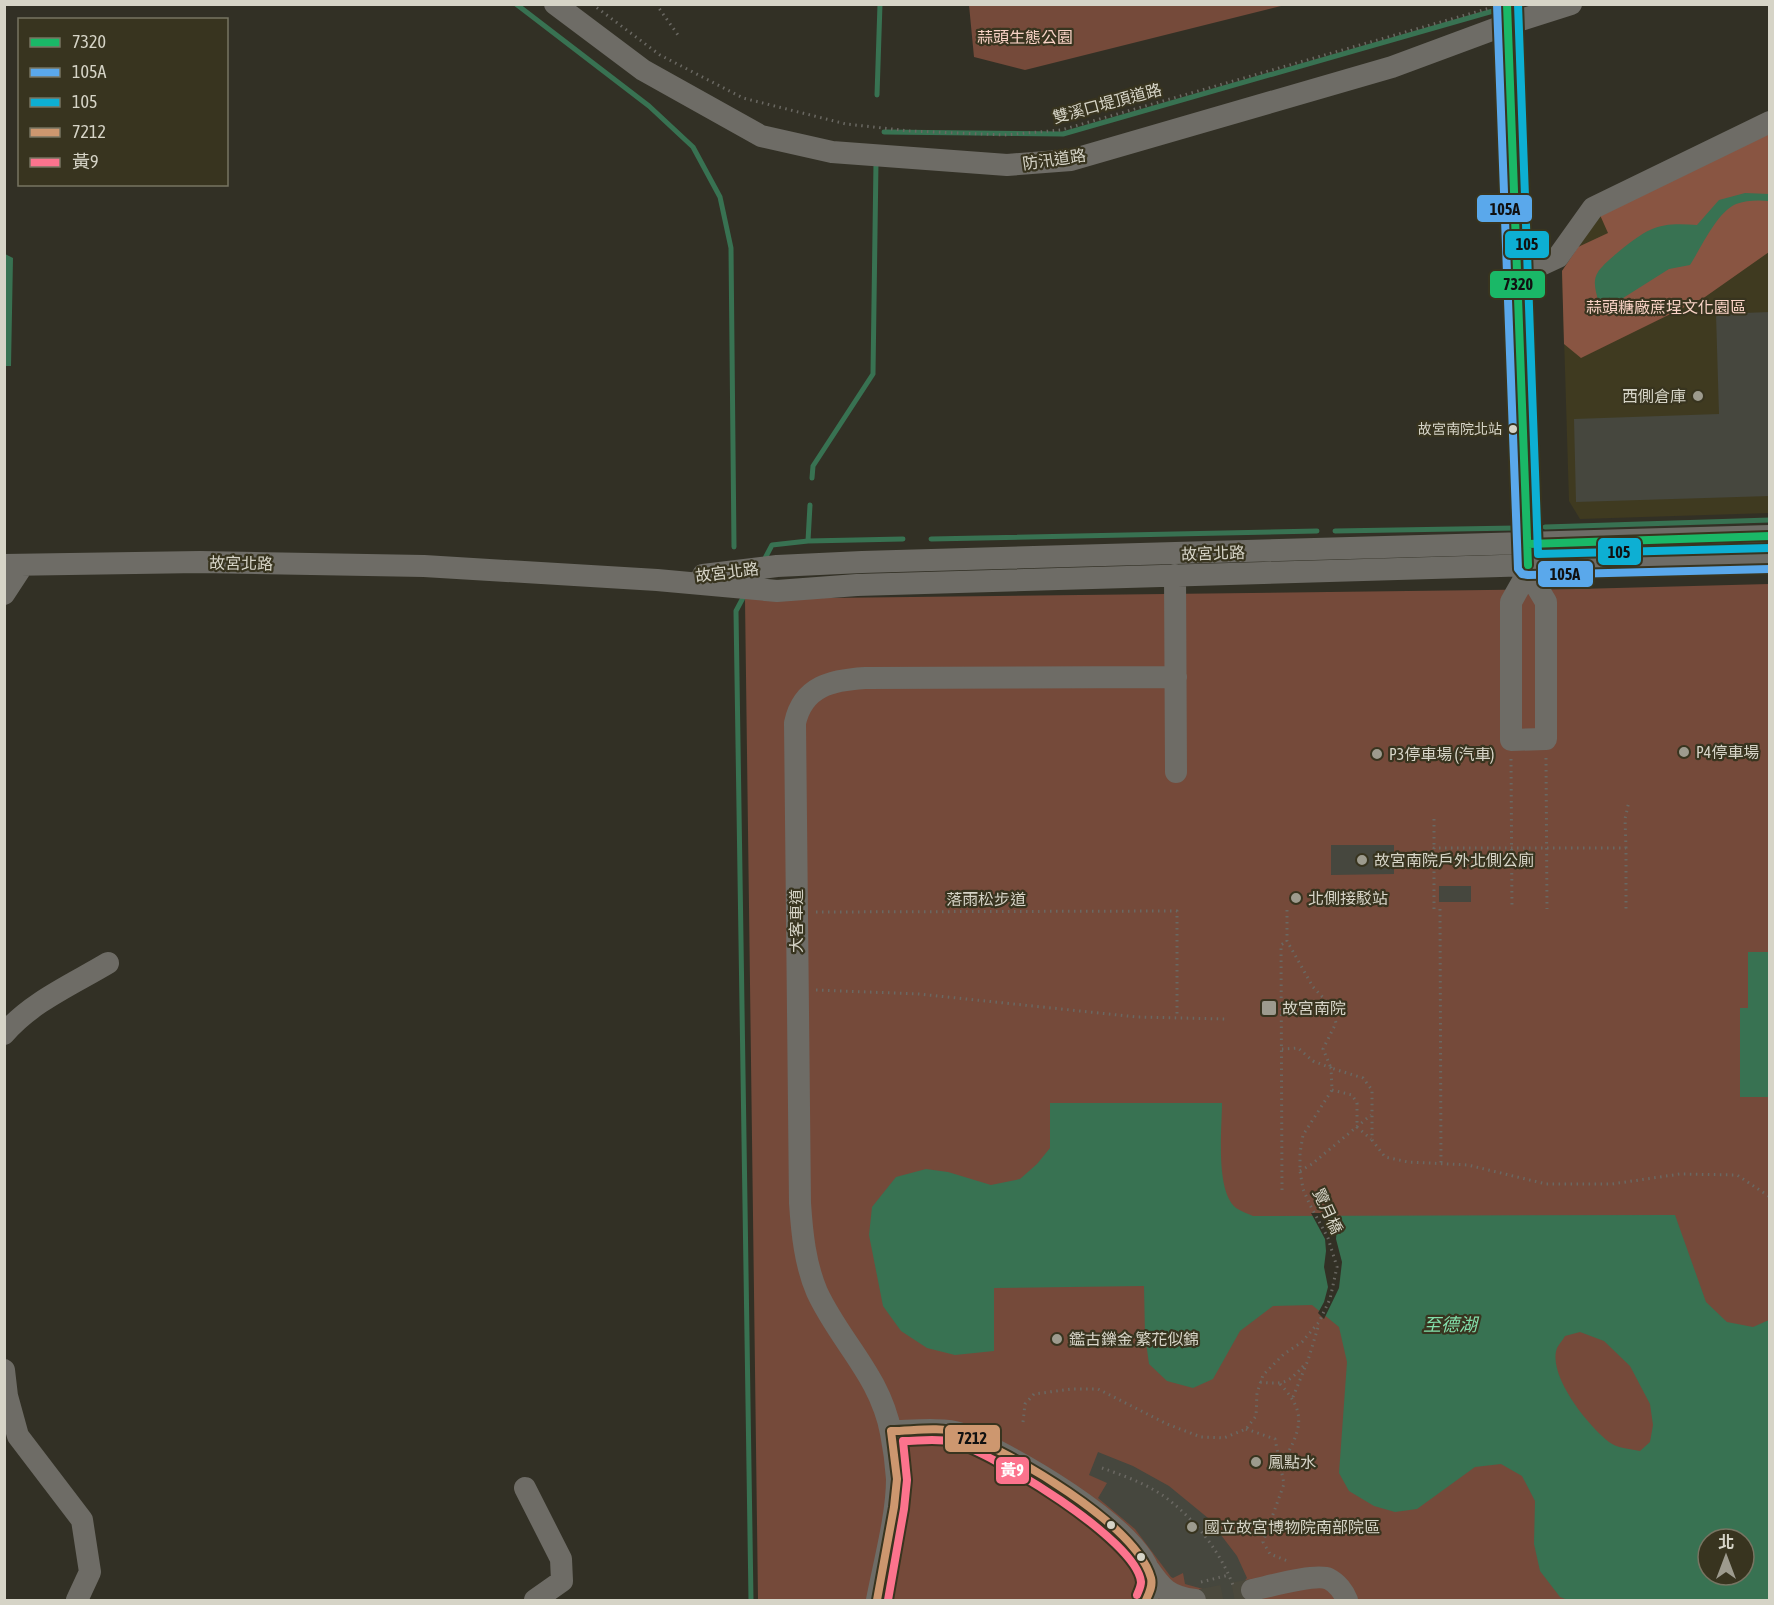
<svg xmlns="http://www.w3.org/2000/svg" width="1774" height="1605" font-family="'Asap Condensed','Noto Sans TC',sans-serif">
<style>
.built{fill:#3f3a20}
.green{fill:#754a3a;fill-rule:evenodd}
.forest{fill:#895542}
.water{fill:#387252;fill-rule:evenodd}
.pier{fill:#323025}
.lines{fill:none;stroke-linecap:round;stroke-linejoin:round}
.stream{stroke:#387252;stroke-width:5}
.building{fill:#46473e}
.minor-tunnel{stroke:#4b493d;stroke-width:22;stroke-dasharray:22 11;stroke-linecap:butt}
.path{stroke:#6a6862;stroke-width:3;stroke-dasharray:1.5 4.5;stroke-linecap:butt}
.minor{stroke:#6e6c66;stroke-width:22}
.bus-1-casing{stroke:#38341f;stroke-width:12}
.bus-2-casing{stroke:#38341f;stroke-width:12}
.bus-3-casing{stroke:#38341f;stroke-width:12}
.bus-4-casing{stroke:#38341f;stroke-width:12}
.bus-5-casing{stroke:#38341f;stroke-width:12}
.bus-1{stroke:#1ab867;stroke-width:8}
.bus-2{stroke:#5aa8eb;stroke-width:8}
.bus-3{stroke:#0dafd3;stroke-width:8}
.bus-4{stroke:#cd976f;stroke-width:8}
.bus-5{stroke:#fc738d;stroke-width:8}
.poi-dot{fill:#9d9b8e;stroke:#38341f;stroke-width:2}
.bus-dot{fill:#d6d4c7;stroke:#38341f;stroke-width:2}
.labels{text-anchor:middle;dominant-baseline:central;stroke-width:4.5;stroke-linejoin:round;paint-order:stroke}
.bus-label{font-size:14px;fill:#d6d4c7;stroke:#38341f;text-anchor:end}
.park-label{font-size:16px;fill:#f9d3c6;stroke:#38341f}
.street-label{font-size:16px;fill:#d6d4c7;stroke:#38341f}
.poi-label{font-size:16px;fill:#d6d4c7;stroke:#38341f;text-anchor:start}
.water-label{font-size:18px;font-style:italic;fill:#83dfab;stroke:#38341f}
.line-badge{stroke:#38341f;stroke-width:2}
.badge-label{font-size:16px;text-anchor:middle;font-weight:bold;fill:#fff}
.pale-badge-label{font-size:16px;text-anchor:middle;font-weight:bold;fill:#111}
</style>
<rect width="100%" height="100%" fill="#323025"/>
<path class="built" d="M1769,131V513L1580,519L1569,501L1562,271L1600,215Z"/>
<path class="green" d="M969,5V4L1285,5L1025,70L974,57Z
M1769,584V1600H758L745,599L1578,589ZM1708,1539H1744V1575H1708Z"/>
<path class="forest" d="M1769,131V252L1705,297L1581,358L1564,344L1562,271L1578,247L1608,233L1600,215Z"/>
<path class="water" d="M1745,193L1769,194V201C1759,200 1746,200 1736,204C1717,212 1701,248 1690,265L1669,269L1612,305L1598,300C1596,291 1592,281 1598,272C1604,262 1638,235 1650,230C1664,223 1681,224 1697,225L1719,200Z
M5,254L13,258L11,366H5Z
M1748,952H1769V1097H1740V1008H1748Z
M1050,1103H1222C1222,1129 1215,1191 1236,1208C1241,1211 1248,1214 1253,1216L1675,1215L1706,1302L1727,1322L1753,1327L1769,1320V1600H1568L1560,1597L1540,1571L1534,1544L1535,1501L1522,1476L1501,1464L1475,1467L1417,1509L1395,1512L1374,1506L1349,1491L1339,1473L1347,1362L1339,1327L1312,1305L1273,1306L1240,1331L1213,1379L1193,1388L1167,1381L1149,1364L1145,1335L1144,1286L994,1288V1351L955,1355L927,1348L901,1331L883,1306L869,1235L872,1207L896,1177L926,1169L948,1172L991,1185L1020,1179L1037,1164L1050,1148ZM1580,1332L1604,1341L1630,1366L1650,1404L1653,1425L1650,1442L1640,1451C1629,1449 1617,1448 1609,1442C1588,1426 1547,1375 1557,1348C1559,1344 1563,1340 1565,1336ZM1708,1539H1744V1575H1708Z"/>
<path class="pier" d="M1311,1213H1323L1332,1219L1337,1229L1336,1239L1342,1262L1339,1288L1324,1319L1318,1313L1324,1302L1328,1287L1324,1267L1326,1251L1325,1239Z"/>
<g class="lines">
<path class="stream" d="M516,4L649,106L693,147L720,197L731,248L734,547
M877,95L880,4
M884,132L1063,134L1500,9
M812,478L813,466L873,374L876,162
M810,505L808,541L903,539
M1545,527L1770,520
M1335,531L1516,528
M931,539L1317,531
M763,562L772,545L808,541
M745,594L736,611L751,1600"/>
</g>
<path class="building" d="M1770,312V496L1576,502L1574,419L1719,414L1716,314Z
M1331,845H1394V874L1331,875Z
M1439,886H1471V902H1439Z
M1098,1452L1133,1466L1169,1486L1208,1518L1237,1556L1247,1578L1239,1587V1593L1244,1600H1208L1207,1595L1203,1589L1185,1584L1183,1573L1173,1578L1171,1577L1135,1529L1098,1498L1107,1483L1089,1475Z"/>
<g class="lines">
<path class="minor-tunnel" d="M1201,1600L1252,1590"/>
<path class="path" d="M592,4L660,55L743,98L846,124L910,131L1004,135L1061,130L1490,8
M656,4L678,35
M1546,758L1547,909
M1511,759L1512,909
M1434,819V848
M1626,848L1625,819L1629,801
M1434,909V848H1626V909
M1440,909L1441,1164
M1287,910V941L1313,987L1332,1007L1336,1023L1323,1049L1331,1068L1363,1078L1372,1090V1140L1385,1157L1408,1162L1468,1165L1546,1184H1612L1680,1174L1737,1175L1770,1197
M816,912L1177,911V1018
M816,990L919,994L1137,1017L1226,1019
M1332,1090L1352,1095L1357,1103V1127L1371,1139
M1300,1171L1312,1164L1371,1115
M1282,1190L1281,945L1287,941
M1260,1382C1285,1385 1288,1383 1305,1364
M1280,1384C1309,1414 1300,1431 1282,1464
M1293,1397L1308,1360L1319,1324
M1023,1422L1025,1404L1034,1394L1072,1389H1098L1167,1424L1201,1437L1224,1438L1246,1429L1256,1416L1257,1393L1263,1375L1284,1354L1302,1342L1319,1322L1330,1299L1337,1267L1328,1238L1310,1205L1303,1189L1300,1171V1153L1303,1135L1332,1090L1331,1068L1313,1061L1298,1048L1282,1049
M1246,1429L1275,1439L1284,1484L1263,1542L1270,1554L1290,1562
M1102,1468C1125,1476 1150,1485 1169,1500C1197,1522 1222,1554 1234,1588
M1201,1582L1229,1575"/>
<path class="minor" d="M555,4L643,70L761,136L832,152L1007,165L1071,160L1392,67L1508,24L1571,4
M1507,4L1528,558
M1517,276L1558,257L1593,208L1770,122
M4,565L200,562L424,566L657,580L777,591L857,585L1770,558
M1528,572L1546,602V739L1511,740V602Z
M703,575L777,566L862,562L1770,536
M1175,575L1176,772
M4,594L23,565
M4,1034C31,1002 73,984 108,963
M4,1370L7,1396L18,1436L82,1520L90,1572L77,1600
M891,1431C907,1431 946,1428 959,1433C1003,1450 1145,1529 1151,1579C1152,1587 1149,1594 1146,1600
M525,1488L561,1559L562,1581L535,1600
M1147,1567C1162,1589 1169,1597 1195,1600
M1252,1590C1267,1587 1316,1573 1329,1579C1337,1583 1344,1592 1347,1600
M877,1600C884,1563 897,1516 897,1479C896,1464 894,1448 891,1433C880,1375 840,1342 817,1292C805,1264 802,1233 800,1203L795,723C803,686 832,680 865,678L1176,677"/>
<g class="bus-1-casing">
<path id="bus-1" d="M1507,4L1528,565
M1528,544L1770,536"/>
</g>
<g class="bus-2-casing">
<path id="bus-2" d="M1497,4L1518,569L1522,574L1528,575L1770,569"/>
</g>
<g class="bus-3-casing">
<path id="bus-3" d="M1518,4L1538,554L1770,548"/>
</g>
<g class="bus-4-casing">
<path id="bus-4" d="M877,1600L894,1507L897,1479L891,1431C913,1431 939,1426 960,1433C1010,1452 1136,1524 1151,1578C1153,1586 1149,1593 1146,1600"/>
</g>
<g class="bus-5-casing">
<path id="bus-5" d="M888,1600L904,1509L907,1480L903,1441C919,1441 938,1438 953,1442C993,1453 1137,1540 1141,1582C1141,1587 1138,1592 1137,1595"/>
</g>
<use href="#bus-1" class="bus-1"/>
<use href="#bus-2" class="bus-2"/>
<use href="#bus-3" class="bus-3"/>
<use href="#bus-4" class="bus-4"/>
<use href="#bus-5" class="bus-5"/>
</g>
<g class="poi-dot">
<circle cx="1698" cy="396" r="6"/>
<circle cx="1684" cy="752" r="6"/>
<circle cx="1377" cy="754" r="6"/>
<circle cx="1362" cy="860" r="6"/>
<circle cx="1296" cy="898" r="6"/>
<rect x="1261" y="1000" width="16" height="16" rx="3"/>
<circle cx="1057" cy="1339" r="6"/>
<circle cx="1256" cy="1462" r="6"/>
<circle cx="1192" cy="1527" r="6"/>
</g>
<g class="bus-dot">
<circle cx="1513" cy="429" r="5"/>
<circle cx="1111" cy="1525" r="5"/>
<circle cx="1141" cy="1557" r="5"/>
</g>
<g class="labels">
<g class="bus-label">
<text x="1502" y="429">故宮南院北站</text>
</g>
<g class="park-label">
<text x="1025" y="37">蒜頭生態公園</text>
<text x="1666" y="307">蒜頭糖廠蔗埕文化園區</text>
</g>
<g class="street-label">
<text transform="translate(1107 103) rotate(-15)">雙溪口堤頂道路</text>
<text transform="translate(1054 159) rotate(-8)">防汛道路</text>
<text transform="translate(1213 553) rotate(-2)">故宮北路</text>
<text transform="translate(241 563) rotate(1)">故宮北路</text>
<text transform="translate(727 572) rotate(-7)">故宮北路</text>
<text x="986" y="899">落雨松步道</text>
<text transform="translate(796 921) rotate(-90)">大客車道</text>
<text transform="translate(1328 1211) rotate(65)">覽月橋</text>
</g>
<g class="poi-label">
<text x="1686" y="396" text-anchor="end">西側倉庫</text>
<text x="1696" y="752">P4停車場</text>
<text x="1389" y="754">P3停車場 (汽車)</text>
<text x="1374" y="860">故宮南院戶外北側公廁</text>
<text x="1308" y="898">北側接駁站</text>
<text x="1282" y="1008">故宮南院</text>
<text x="1069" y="1339">鑑古鑠金 繁花似錦</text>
<text x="1268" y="1462">鳳點水</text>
<text x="1204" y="1527">國立故宮博物院南部院區</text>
</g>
<g class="water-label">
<text x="1450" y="1324">至德湖</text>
</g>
</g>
<g class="line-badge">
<rect x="1476" y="194" width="57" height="29" rx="6" fill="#5aa8eb"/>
<rect x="1504" y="230" width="46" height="29" rx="6" fill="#0dafd3"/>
<rect x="1489" y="270" width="57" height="29" rx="6" fill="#1ab867"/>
<rect x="1597" y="537" width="45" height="29" rx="6" fill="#0dafd3"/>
<rect x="1537" y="560" width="57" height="28" rx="6" fill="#5aa8eb"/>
<rect x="944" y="1424" width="57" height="29" rx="6" fill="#cd976f"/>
<rect x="995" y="1456" width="35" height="29" rx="6" fill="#fc738d"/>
</g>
<g class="badge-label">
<text x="1012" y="1476">黃9</text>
</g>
<g class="pale-badge-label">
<text x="1505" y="215">105A</text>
<text x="1527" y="250">105</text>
<text x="1518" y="290">7320</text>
<text x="1619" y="558">105</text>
<text x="1565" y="580">105A</text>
<text x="972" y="1444">7212</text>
</g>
<rect width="1774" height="1605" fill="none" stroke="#d6d4c7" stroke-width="12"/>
<rect x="18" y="18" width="210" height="168" fill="#38341f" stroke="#777462" stroke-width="1.5"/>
<rect x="30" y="38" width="30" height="9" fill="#1ab867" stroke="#777462" stroke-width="1.5"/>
<text x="72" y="48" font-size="18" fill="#d6d4c7">7320</text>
<rect x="30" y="68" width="30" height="9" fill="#5aa8eb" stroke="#777462" stroke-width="1.5"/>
<text x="72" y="78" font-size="18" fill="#d6d4c7">105A</text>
<rect x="30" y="98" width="30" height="9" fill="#0dafd3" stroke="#777462" stroke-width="1.5"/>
<text x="72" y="108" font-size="18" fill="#d6d4c7">105</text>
<rect x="30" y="128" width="30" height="9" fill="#cd976f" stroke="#777462" stroke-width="1.5"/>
<text x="72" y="138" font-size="18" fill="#d6d4c7">7212</text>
<rect x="30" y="158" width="30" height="9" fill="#fc738d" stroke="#777462" stroke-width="1.5"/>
<text x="72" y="168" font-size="18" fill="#d6d4c7">黃9</text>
<g transform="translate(1726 1557)"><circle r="28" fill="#38341f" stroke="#777462" stroke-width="1.5"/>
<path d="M0-4.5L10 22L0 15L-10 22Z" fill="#9d9b8e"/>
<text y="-9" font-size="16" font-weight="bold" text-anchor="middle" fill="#d6d4c7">北</text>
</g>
</svg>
